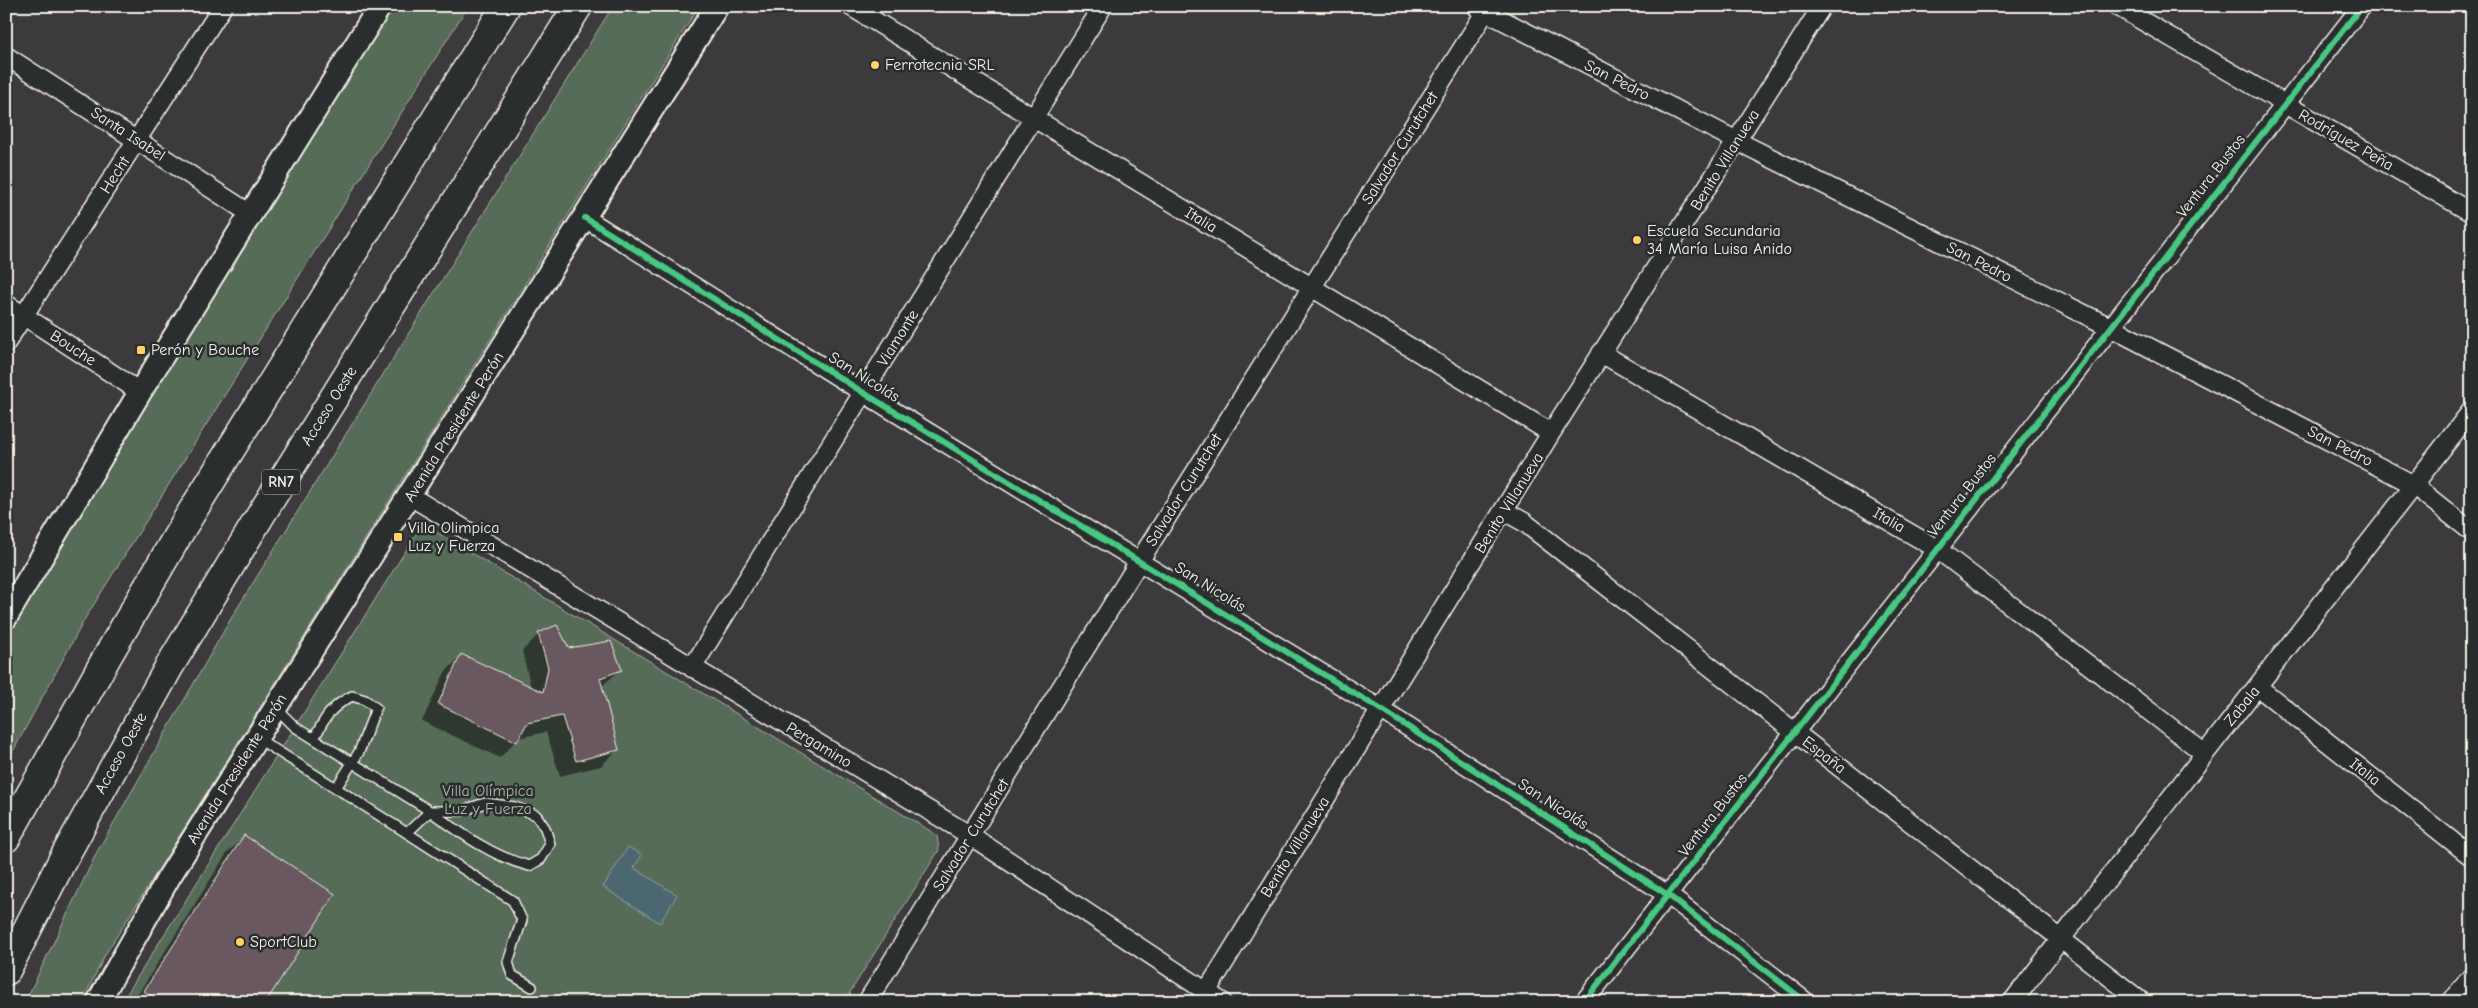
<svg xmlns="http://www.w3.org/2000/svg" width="2478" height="1008" font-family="'Comic Neue',sans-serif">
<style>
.green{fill:#566c58;stroke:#a5aea0}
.water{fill:#4b676f;stroke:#8f9e9f}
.shadow{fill:#0007}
.building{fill:#6a5961;stroke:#f4f1e8}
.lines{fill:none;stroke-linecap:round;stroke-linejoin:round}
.service-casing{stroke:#f4f1e8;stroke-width:12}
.minor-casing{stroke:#f4f1e8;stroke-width:21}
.tertiary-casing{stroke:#f4f1e8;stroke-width:26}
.motorway-casing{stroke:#f4f1e8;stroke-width:31}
.service{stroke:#2a2d2e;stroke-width:9}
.minor{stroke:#2a2d2e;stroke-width:18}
.tertiary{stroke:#2a2d2e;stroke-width:22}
.motorway{stroke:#2a2d2e;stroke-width:28}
.cycleway-casing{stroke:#2a2d2e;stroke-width:9}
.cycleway{stroke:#46c982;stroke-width:6}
.poi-dot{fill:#ffd166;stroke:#2a2d2e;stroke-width:2}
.labels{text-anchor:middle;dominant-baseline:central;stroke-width:5;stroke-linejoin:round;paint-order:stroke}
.shield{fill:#2a2d2e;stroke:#b7b6b0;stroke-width:1}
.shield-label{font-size:15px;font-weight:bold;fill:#f4f1e8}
.poi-label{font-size:16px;fill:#f4f1e8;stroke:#2a2d2e;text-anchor:start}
.street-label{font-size:16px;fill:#f4f1e8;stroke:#2a2d2e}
.park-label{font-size:16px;fill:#adb5a7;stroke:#2a2d2e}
</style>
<rect width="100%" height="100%" fill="#3d3a3d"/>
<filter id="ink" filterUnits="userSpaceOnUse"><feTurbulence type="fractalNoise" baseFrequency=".02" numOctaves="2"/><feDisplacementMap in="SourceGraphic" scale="10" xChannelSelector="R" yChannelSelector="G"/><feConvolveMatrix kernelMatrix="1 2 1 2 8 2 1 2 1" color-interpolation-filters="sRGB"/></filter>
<g filter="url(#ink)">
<path class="green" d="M388,6H468L86,617L6,764V635L117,447Z
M613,6H699L105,955L82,1002H25L97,852L233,615Z
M428,527L937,835L939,850L844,1002H133L125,997L420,528Z"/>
<path class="water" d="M628,847L642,855L634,868L677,895L660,923L603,887Z"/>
<path class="shadow" d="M539,634L568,649L620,670L601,687L618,749L601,766L560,776L546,732L518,738L500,758L422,721L445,672L461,656L531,688L522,651Z
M244,837L265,1002H133L227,853Z"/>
<path class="building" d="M557,625L569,648L611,641L622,670L600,678L619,750L576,761L562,716L527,723L517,742L438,704L461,654L543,692L548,668L538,633Z
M244,835L335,894L266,1002H160L144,991Z"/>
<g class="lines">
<g class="service-casing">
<path id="service" d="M257,738L407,833L430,811C461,833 491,856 529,866L541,859L550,844L545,828L536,815L515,807L485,803L461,811H430L295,727L276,708
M314,739C324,719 331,706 352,696L365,700L376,708L359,752L336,788
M407,833L513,901L522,920L508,962L512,975L532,987"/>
</g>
<g class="minor-casing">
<path id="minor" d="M850,6L1551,433
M2117,6L2472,213
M1477,7L1737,141L2110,327L2389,472L2412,484L2472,532
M6,56L249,213
M585,218L864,393L1380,709L1668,895L1806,1002
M6,304L140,392
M6,343L223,6
M1601,353L1937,549L2204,753
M410,496L971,836L1222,1002
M1504,511L1524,522L2142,1002
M692,668L1103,6
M2258,687L2472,857
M867,1002L1140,560L1489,6
M1200,1002L1551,433L1822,6
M1584,1002L2362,6
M2012,1002L2472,410
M2451,1002L2472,976"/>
</g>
<g class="tertiary-casing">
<path id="tertiary" d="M6,617L140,392L380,6
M98,1002L169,877L717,6"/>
</g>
<g class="motorway-casing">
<path id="motorway" d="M6,838L107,657L185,523L506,6
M6,971L62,861L169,667L262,513L578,6"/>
</g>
<use href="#service" class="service"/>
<use href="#minor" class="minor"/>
<use href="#tertiary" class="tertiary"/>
<use href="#motorway" class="motorway"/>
<g class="cycleway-casing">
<path id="cycleway" d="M585,218L864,393L1380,709L1668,895L1806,1002
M1584,1002L2362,6"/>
</g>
<use href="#cycleway" class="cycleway"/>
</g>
</g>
<g class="poi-dot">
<circle cx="875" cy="65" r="5"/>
<circle cx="1637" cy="240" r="5"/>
<rect x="136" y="345" width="10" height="10" rx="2.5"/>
<rect x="393" y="532" width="10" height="10" rx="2.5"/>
<circle cx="240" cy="942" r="5"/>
</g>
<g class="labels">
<rect class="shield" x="262" y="469.5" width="38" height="25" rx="4"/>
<g class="shield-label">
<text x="281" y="482">RN7</text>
</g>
<g class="poi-label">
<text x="885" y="65">Ferrotecnia SRL</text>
<text x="1647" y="231">Escuela Secundaria<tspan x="1647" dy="18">34 María Luisa Anido</tspan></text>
<text x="151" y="350">Perón y Bouche</text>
<text x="408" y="528">Villa Olimpica<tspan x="408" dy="18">Luz y Fuerza</tspan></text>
<text x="250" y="942">SportClub</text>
</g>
<g class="street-label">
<text transform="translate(1617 80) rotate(27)">San Pedro</text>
<text transform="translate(128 134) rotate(33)">Santa Isabel</text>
<text transform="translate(2346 140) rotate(30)">Rodríguez Peña</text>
<text transform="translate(1400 148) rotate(-58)">Salvador Curutchet</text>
<text transform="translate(1725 160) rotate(-58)">Benito Villanueva</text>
<text transform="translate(115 175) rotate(-57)">Hecht</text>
<text transform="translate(2211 176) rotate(-52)">Ventura Bustos</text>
<text transform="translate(1201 220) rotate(31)">Italia</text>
<text transform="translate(1979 262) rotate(27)">San Pedro</text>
<text transform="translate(898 338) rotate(-58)">Viamonte</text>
<text transform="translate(73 348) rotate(33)">Bouche</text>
<text transform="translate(864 377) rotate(32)">San Nicolás</text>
<text transform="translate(329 406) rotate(-58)">Acceso Oeste</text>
<text transform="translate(454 427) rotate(-58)">Avenida Presidente Perón</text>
<text transform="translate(2340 446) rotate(27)">San Pedro</text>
<text transform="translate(1184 490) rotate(-58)">Salvador Curutchet</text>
<text transform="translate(1962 495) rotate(-52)">Ventura Bustos</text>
<text transform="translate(1509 503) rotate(-58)">Benito Villanueva</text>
<text transform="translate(1889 520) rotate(30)">Italia</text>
<text transform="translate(1210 587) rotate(32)">San Nicolás</text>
<text transform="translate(2242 706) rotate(-51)">Zabala</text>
<text transform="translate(819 745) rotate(31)">Pergamino</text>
<text transform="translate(121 753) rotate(-61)">Acceso Oeste</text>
<text transform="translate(1824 755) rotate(38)">España</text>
<text transform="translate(237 769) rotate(-58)">Avenida Presidente Perón</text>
<text transform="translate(2365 772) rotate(38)">Italia</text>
<text transform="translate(1553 804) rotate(33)">San Nicolás</text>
<text transform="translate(1713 815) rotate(-52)">Ventura Bustos</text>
<text transform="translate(971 835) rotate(-58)">Salvador Curutchet</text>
<text transform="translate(1295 847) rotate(-58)">Benito Villanueva</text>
</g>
<g class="park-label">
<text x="488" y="791">Villa Olímpica<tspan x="488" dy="18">Luz y Fuerza</tspan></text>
</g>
</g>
<rect width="2478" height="1008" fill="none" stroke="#2a2d2e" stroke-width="25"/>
<rect x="12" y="12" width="2453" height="983" fill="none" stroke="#f4f1e8" stroke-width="2" filter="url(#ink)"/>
</svg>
